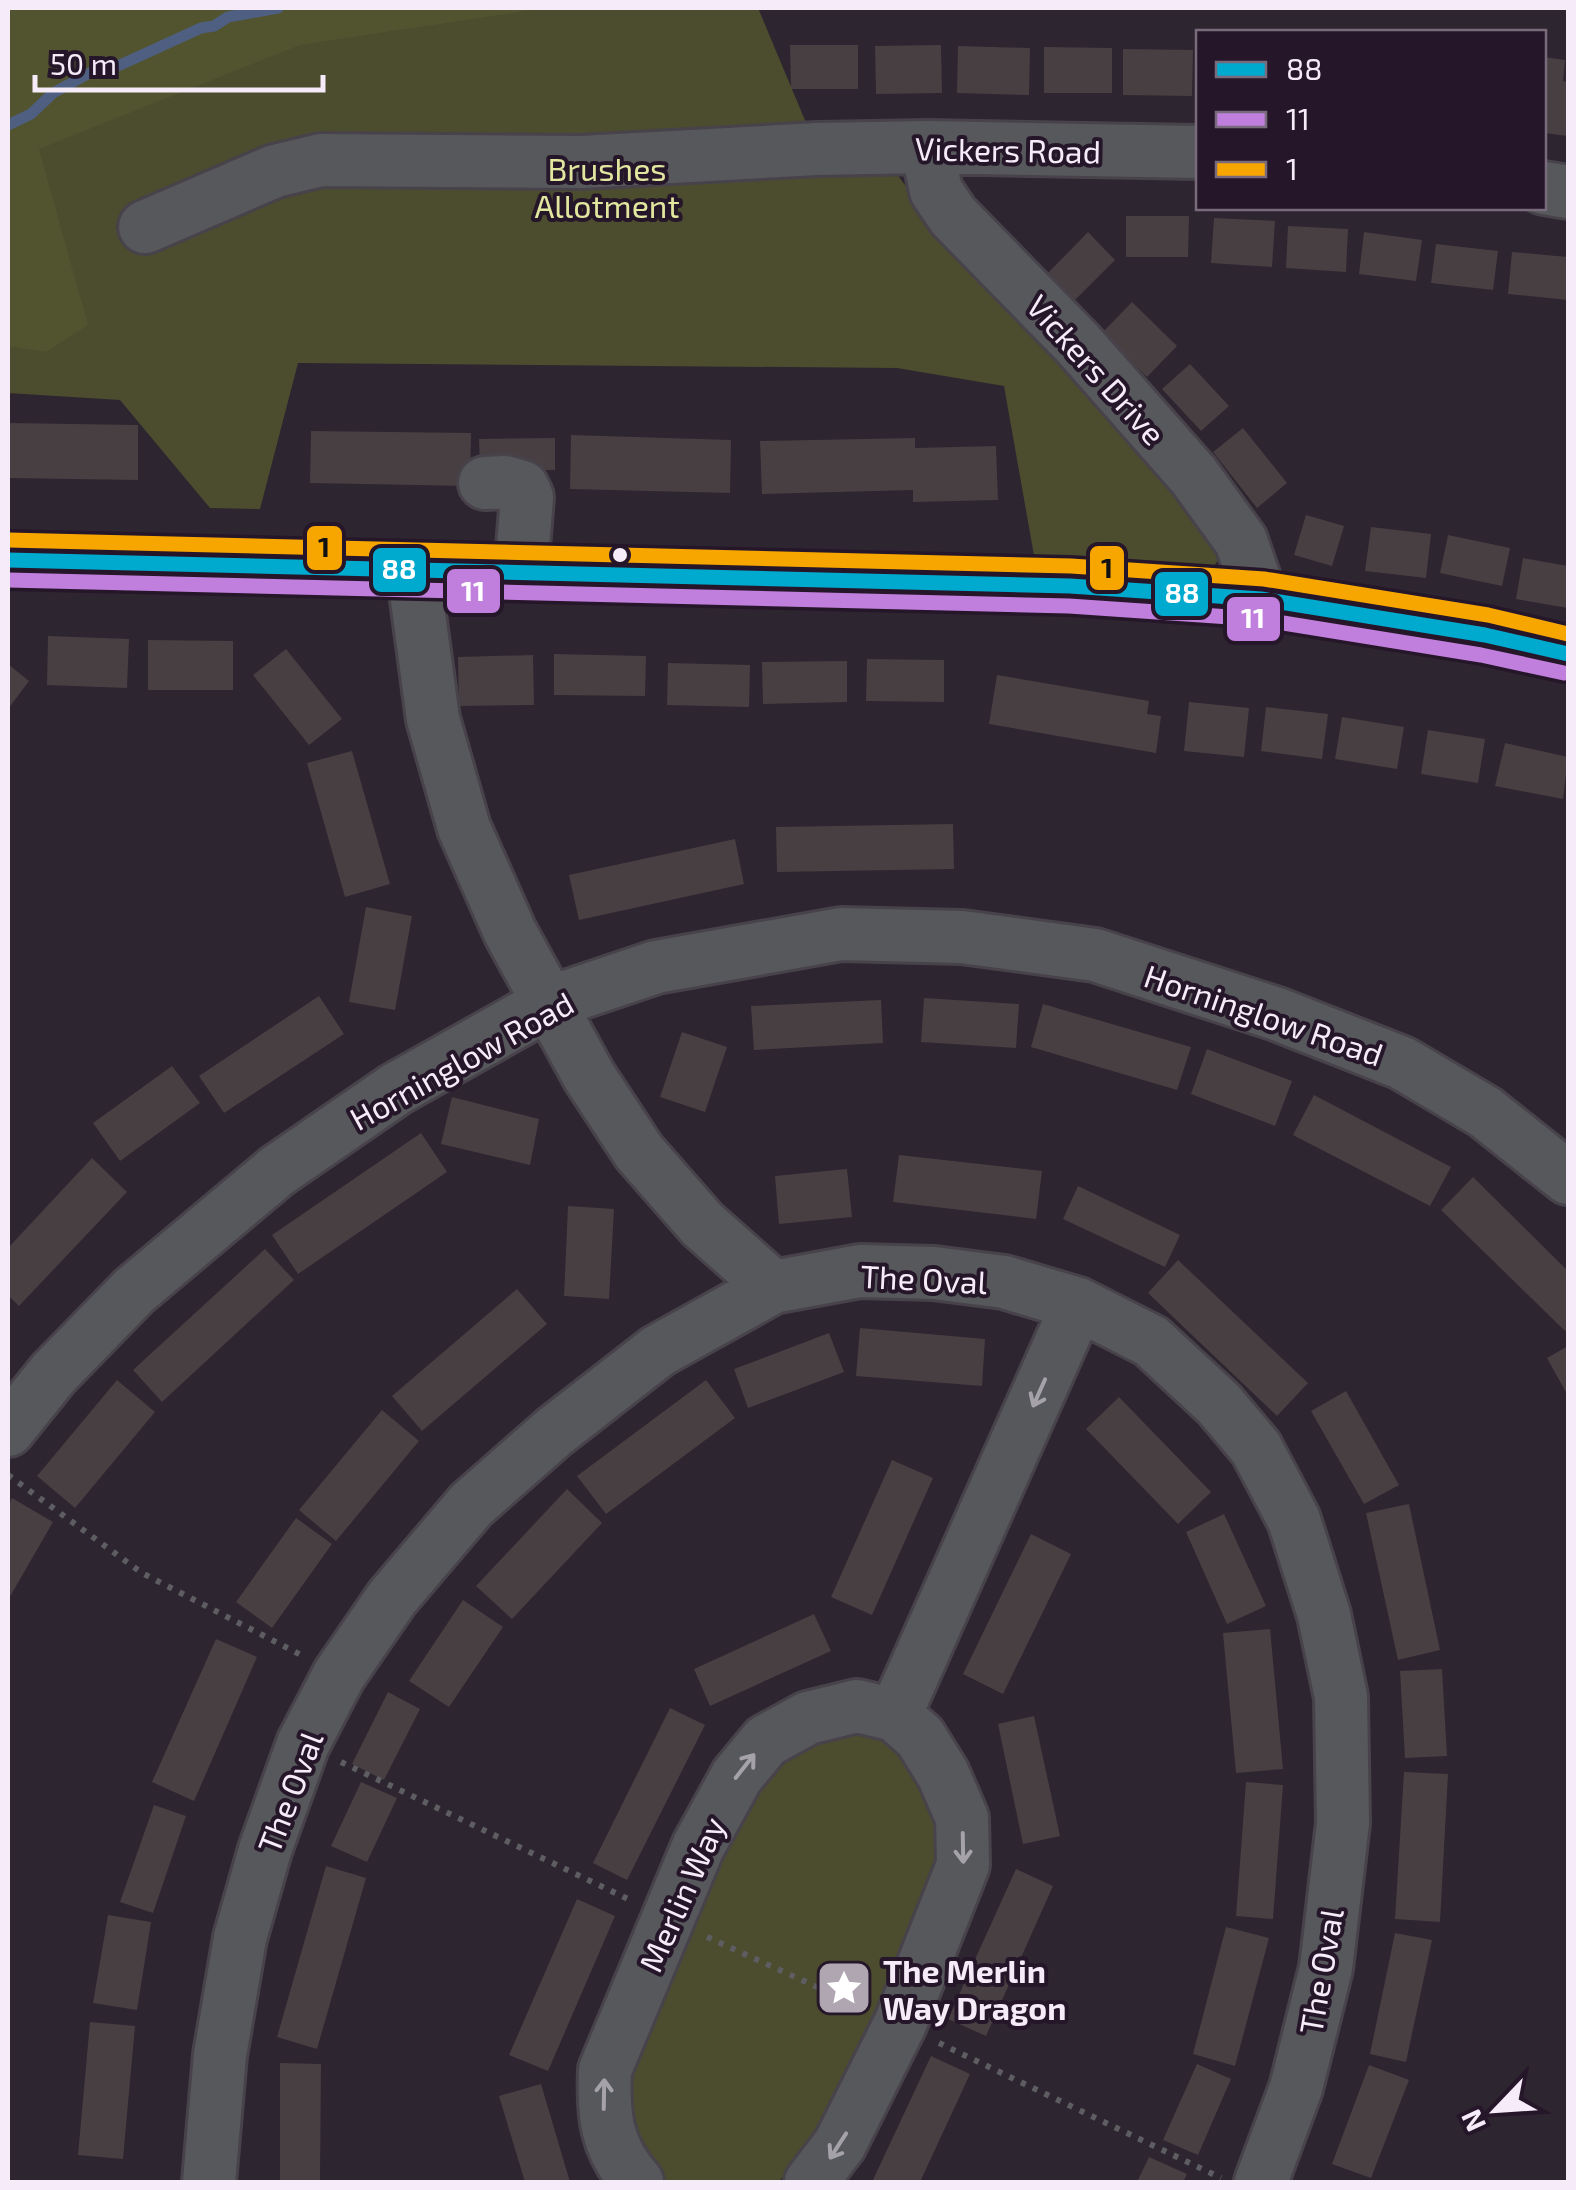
<svg xmlns="http://www.w3.org/2000/svg" width="1576" height="2190" font-family="'Exo 2',sans-serif">
<style>
.green{fill:#4b4d2e}
.forest{fill:#525430}
.lines{fill:none;stroke-linecap:round;stroke-linejoin:round}
.stream{stroke:#4e5f81;stroke-width:11}
.building{fill:#483f43}
.minor-casing{stroke:#48424a;stroke-width:58}
.path{stroke:#5d5d62;stroke-width:6;stroke-dasharray:5 8;stroke-linecap:butt}
.minor{stroke:#56585c;stroke-width:52}
.bus-1-casing{stroke:#261629;stroke-width:22}
.bus-2-casing{stroke:#261629;stroke-width:22}
.bus-3-casing{stroke:#261629;stroke-width:22}
.bus-1{stroke:#00a9ce;stroke-width:15}
.bus-2{stroke:#c07fdc;stroke-width:15}
.bus-3{stroke:#f7a600;stroke-width:15}
.oneway{stroke:#a6a2aa}
.bus-dot{fill:#f6ebf8;stroke:#261629;stroke-width:4}
.labels{text-anchor:middle;dominant-baseline:central;stroke-width:8;stroke-linejoin:round;paint-order:stroke}
.street-label{font-size:32px;fill:#f6ebf8;stroke:#261629}
.park-label{font-size:32px;fill:#e1e79f;stroke:#261629}
.poi-label{font-size:32px;font-weight:bold;fill:#f6ebf8;stroke:#261629;text-anchor:start}
.line-badge{stroke:#261629;stroke-width:4}
.badge-label{font-size:28px;text-anchor:middle;font-weight:bold;fill:#fff}
.pale-badge-label{font-size:28px;text-anchor:middle;font-weight:bold;fill:#111}
</style>
<rect width="100%" height="100%" fill="#2d252f"/>
<path class="green" d="M8,8H758L817,149L896,173L940,232L1148,446L1221,554L1209,576L1035,561L1004,386L897,368L298,363L260,509L210,508L120,400L8,393Z
M861,1723L918,1763L946,1848L901,1970L824,2136L778,2182H666L641,2144L625,2102L632,2060L718,1858L779,1754Z"/>
<path class="forest" d="M8,8H545L300,45L39,149L88,325L46,352L8,346Z"/>
<g class="lines">
<path class="stream" d="M8,125L31,114L53,93L97,69L120,65L201,28L214,26L228,17L278,8"/>
</g>
<path class="building" d="M790,45H858V89H791Z
M941,45L942,93L876,94L875,46Z
M958,46L1030,48L1029,95L957,93Z
M1044,47L1112,48V93H1044Z
M1123,49L1193,50L1192,96L1123,95Z
M1544,57L1565,60L1563,81L1568,82V136L1544,133Z
M1126,216H1189L1188,257H1126Z
M1214,218L1275,221L1272,267L1211,263Z
M1288,226L1348,229L1346,272L1286,268Z
M1088,232L1115,260L1072,303L1045,276Z
M1364,232L1422,240L1416,281L1359,274Z
M1436,244L1498,251L1493,290L1431,283Z
M1512,252L1568,257V300L1508,294Z
M1132,302L1177,346L1147,377L1102,333Z
M1190,364L1229,406L1201,431L1162,389Z
M8,423L138,425V480L8,478Z
M1243,428L1287,483L1257,508L1213,452Z
M311,431L471,433L470,486L310,483Z
M571,435L731,440L730,493L570,489Z
M555,438V470H480L479,439Z
M915,438V448L996,446L998,500L913,502V490L762,494L760,441Z
M1306,515L1344,526L1332,566L1294,555Z
M1371,527L1431,534L1426,578L1365,571Z
M1448,535L1510,548L1502,586L1440,573Z
M1523,558L1568,566V608L1516,599Z
M48,636L129,639L127,688L47,685Z
M148,640L233,641V690H148Z
M286,649L342,719L309,745L253,675Z
M554,654L646,656L645,696L554,695Z
M533,655L534,705L459,706L458,657Z
M867,659L944,660V702L866,701Z
M847,661V702L763,704L762,662Z
M668,663L750,665L749,707L667,705Z
M8,664L29,681L8,709Z
M997,675L1149,701L1147,714L1161,716L1156,753L989,724Z
M1189,702L1249,708L1244,757L1184,751Z
M1266,707L1328,714L1322,759L1261,751Z
M1342,717L1404,727L1397,769L1335,759Z
M1428,730L1485,739L1478,783L1421,774Z
M1505,743L1568,757L1563,799L1495,786Z
M352,751L390,884L345,897L307,763Z
M953,824L954,869L777,872L776,827Z
M735,839L744,884L579,920L569,875Z
M366,907L412,916L395,1010L349,1002Z
M319,996L344,1034L224,1113L199,1076Z
M924,998L1019,1004L1016,1048L921,1042Z
M881,1000L883,1043L754,1050L751,1006Z
M1043,1004L1191,1047L1177,1090L1031,1047Z
M682,1032L727,1047L705,1112L660,1097Z
M1207,1049L1292,1081L1275,1126L1191,1094Z
M172,1066L200,1103L120,1161L93,1123Z
M1314,1095L1451,1167L1430,1206L1293,1135Z
M452,1097L539,1119L530,1165L441,1144Z
M421,1133L447,1172L298,1274L272,1235Z
M899,1155L1042,1171L1036,1219L893,1202Z
M92,1158L127,1192L19,1306L8,1295V1248Z
M847,1169L852,1217L779,1224L775,1176Z
M1473,1177L1568,1271V1328L1565,1331L1441,1210Z
M1078,1186L1180,1235L1165,1267L1063,1219Z
M568,1206L614,1209L609,1299L564,1296Z
M265,1249L294,1280L162,1402L133,1370Z
M1178,1260L1308,1383L1277,1416L1148,1293Z
M517,1289L547,1324L422,1431L392,1396Z
M860,1328L985,1339L982,1386L856,1376Z
M829,1333L844,1372L748,1408L734,1369Z
M1568,1346V1396L1547,1358Z
M117,1380L155,1412L75,1508L37,1476Z
M706,1380L735,1418L606,1514L577,1476Z
M1346,1391L1399,1485L1364,1504L1311,1411Z
M1119,1397L1211,1492L1178,1524L1086,1429Z
M382,1410L419,1441L336,1541L299,1510Z
M892,1460L933,1478L872,1615L831,1597Z
M567,1489L602,1523L512,1619L476,1586Z
M12,1498L53,1522L8,1600V1506Z
M1409,1504L1440,1650L1398,1660L1366,1513Z
M1224,1514L1266,1606L1227,1624L1186,1532Z
M296,1518L332,1544L272,1628L236,1602Z
M1031,1534L1071,1554L1003,1694L963,1674Z
M463,1600L503,1627L449,1707L409,1681Z
M814,1614L831,1651L710,1706L694,1669Z
M1270,1629L1283,1769L1236,1773L1223,1633Z
M216,1639L257,1657L194,1801L152,1782Z
M1442,1669L1447,1756L1405,1758L1400,1671Z
M388,1692L420,1709L384,1780L352,1764Z
M670,1708L705,1725L627,1880L593,1863Z
M1034,1716L1060,1836L1023,1844L998,1724Z
M1404,1772L1448,1774L1440,1922L1395,1919Z
M361,1782L397,1798L367,1862L331,1846Z
M1246,1782L1283,1785L1273,1919L1236,1916Z
M154,1805L186,1816L153,1913L120,1902Z
M326,1866L366,1878L317,2049L277,2037Z
M1016,1869L1053,1886L986,2036L948,2019Z
M577,1899L615,1916L548,2071L509,2055Z
M108,1915L151,1922L137,2010L93,2003Z
M1226,1927L1269,1938L1235,2066L1193,2054Z
M1395,1933L1432,1940L1406,2062L1370,2054Z
M90,2022L135,2026L123,2159L78,2155Z
M931,2056L970,2074L920,2182H872Z
M280,2063L321,2064L320,2181H280Z
M1197,2064L1231,2079L1198,2155L1163,2140Z
M1369,2065L1409,2080L1371,2178L1332,2164Z
M541,2084L570,2182H525L499,2096Z
M1149,2157L1187,2174L1183,2182H1137Z"/>
<g class="lines">
<g class="minor-casing">
<path id="minor" d="M927,147L936,191L953,216L1078,344L1194,476L1241,541L1261,599
M1544,188L1568,192
M145,227L275,171L321,160L581,162L817,149L927,147L1198,152
M485,483L505,482L522,487L527,497L521,572
M8,560L1070,586L1261,599L1485,635L1568,654
M413,570L433,719L464,828L510,932L589,1076L639,1152L702,1224L773,1287
M8,1430L53,1374L134,1291L277,1171L396,1089L549,1003L656,967L841,934L962,937L1095,955L1277,1014L1402,1063L1485,1112L1568,1178
M895,1715L1078,1304
M209,2182L220,2055L240,1938L265,1850L303,1744L339,1675L392,1598L471,1505L554,1432L658,1351L773,1287L860,1271L934,1273L1004,1282L1078,1304L1151,1341L1219,1404L1256,1448L1294,1520L1324,1615L1341,1697L1343,1823L1326,1968L1296,2088L1261,2182
M637,2182C606,2147 603,2116 605,2070L698,1847L737,1776L766,1741L808,1718L857,1706L895,1715L920,1737L943,1774L962,1818L963,1865L900,2024L840,2144L811,2182"/>
</g>
<path class="path" d="M8,1475L142,1573L303,1656
M341,1762L628,1899
M707,1937L859,2006
M939,2043L1221,2178"/>
<use href="#minor" class="minor"/>
<g class="bus-1-casing">
<path id="bus-1" d="M8,560L1070,586L1261,599L1485,635L1568,654"/>
</g>
<g class="bus-2-casing">
<path id="bus-2" d="M8,580L1069,606L1259,619L1481,655L1564,673"/>
</g>
<g class="bus-3-casing">
<path id="bus-3" d="M8,540L1071,566L1264,579L1488,615L1568,634"/>
</g>
<use href="#bus-1" class="bus-1"/>
<use href="#bus-2" class="bus-2"/>
<use href="#bus-3" class="bus-3"/>
</g>
<defs><path id="oneway-shaft" d="M-6 0H5M1.5-3L5.5 0L1.5 3" fill="none" stroke-width="1.6" stroke-linecap="round" stroke-linejoin="round" transform="scale(2.5)"/></defs>
<g class="oneway">
<use href="#oneway-shaft" transform="translate(1039 1393) rotate(114)"/>
<use href="#oneway-shaft" transform="translate(745 1766) rotate(-52)"/>
<use href="#oneway-shaft" transform="translate(963 1848) rotate(89)"/>
<use href="#oneway-shaft" transform="translate(604 2094) rotate(-89)"/>
<use href="#oneway-shaft" transform="translate(838 2146) rotate(123)"/>
</g>
<defs>
<g id="sight-square" transform="scale(2.875)"><rect x="-9" y="-9" width="18" height="18" rx="4" fill="#b0a6b2" stroke="#261629"/><path d="M0-6L1.8-2.2L6-1.7L2.9 1.2L3.7 5.4L0 3.3L-3.7 5.4L-2.9 1.2L-6-1.7L-1.8-2.2Z" fill="#fff"/></g>
</defs>
<g fill-rule="evenodd">
<use href="#sight-square" x="844" y="1988"/>
</g>
<circle class="bus-dot" cx="620" cy="555" r="9"/>
<g class="labels">
<g class="street-label">
<text transform="translate(1008 149) rotate(1)">Vickers Road</text>
<text transform="translate(1097 369) rotate(48)">Vickers Drive</text>
<text transform="translate(1264 1014) rotate(19)">Horninglow Road</text>
<text transform="translate(461 1060) rotate(-29)">Horninglow Road</text>
<text transform="translate(924 1278) rotate(3)">The Oval</text>
<text transform="translate(289 1792) rotate(-69)">The Oval</text>
<text transform="translate(681 1894) rotate(-66)">Merlin Way</text>
<text transform="translate(1320 1971) rotate(-80)">The Oval</text>
</g>
<g class="park-label">
<text x="607" y="168">Brushes<tspan x="607" dy="37">Allotment</tspan></text>
</g>
<g class="poi-label">
<text x="883" y="1970">The Merlin<tspan x="883" dy="37">Way Dragon</tspan></text>
</g>
</g>
<g class="line-badge">
<rect x="305" y="524" width="39" height="48" rx="10" fill="#f7a600"/>
<rect x="1088" y="544" width="38" height="48" rx="10" fill="#f7a600"/>
<rect x="371" y="546" width="57" height="48" rx="10" fill="#00a9ce"/>
<rect x="445" y="567" width="57" height="48" rx="10" fill="#c07fdc"/>
<rect x="1153" y="570" width="57" height="48" rx="10" fill="#00a9ce"/>
<rect x="1225" y="595" width="57" height="48" rx="10" fill="#c07fdc"/>
</g>
<g class="badge-label">
<text x="399" y="579">88</text>
<text x="473" y="601">11</text>
<text x="1182" y="603">88</text>
<text x="1253" y="628">11</text>
</g>
<g class="pale-badge-label">
<text x="324" y="557">1</text>
<text x="1107" y="578">1</text>
</g>
<rect width="1576" height="2190" fill="none" stroke="#f6ebf8" stroke-width="20"/>
<rect x="1196" y="30" width="350" height="180" fill="#261629" stroke="#796b7c" stroke-width="2.5"/>
<rect x="1216" y="62" width="50" height="15" fill="#00a9ce" stroke="#796b7c" stroke-width="2.5"/>
<text x="1286" y="80" font-size="30" fill="#f6ebf8">88</text>
<rect x="1216" y="112" width="50" height="15" fill="#c07fdc" stroke="#796b7c" stroke-width="2.5"/>
<text x="1286" y="130" font-size="30" fill="#f6ebf8">11</text>
<rect x="1216" y="162" width="50" height="15" fill="#f7a600" stroke="#796b7c" stroke-width="2.5"/>
<text x="1286" y="180" font-size="30" fill="#f6ebf8">1</text>
<g transform="translate(1496 2110) rotate(245)" stroke="#261629" stroke-width="8" paint-order="stroke">
<path d="M0-8L18 38L0 25L-18 38Z" fill="#f6ebf8"/>
<text y="-15" font-size="28" font-weight="bold" text-anchor="middle" fill="#f6ebf8">N</text>
</g>
<path d="M35 75v15h288v-15" fill="none" stroke="#f6ebf8" stroke-width="5"/>
<text x="50" y="75" font-size="30" fill="#f6ebf8" stroke="#261629" stroke-width="8" paint-order="stroke">50 m</text>
</svg>
